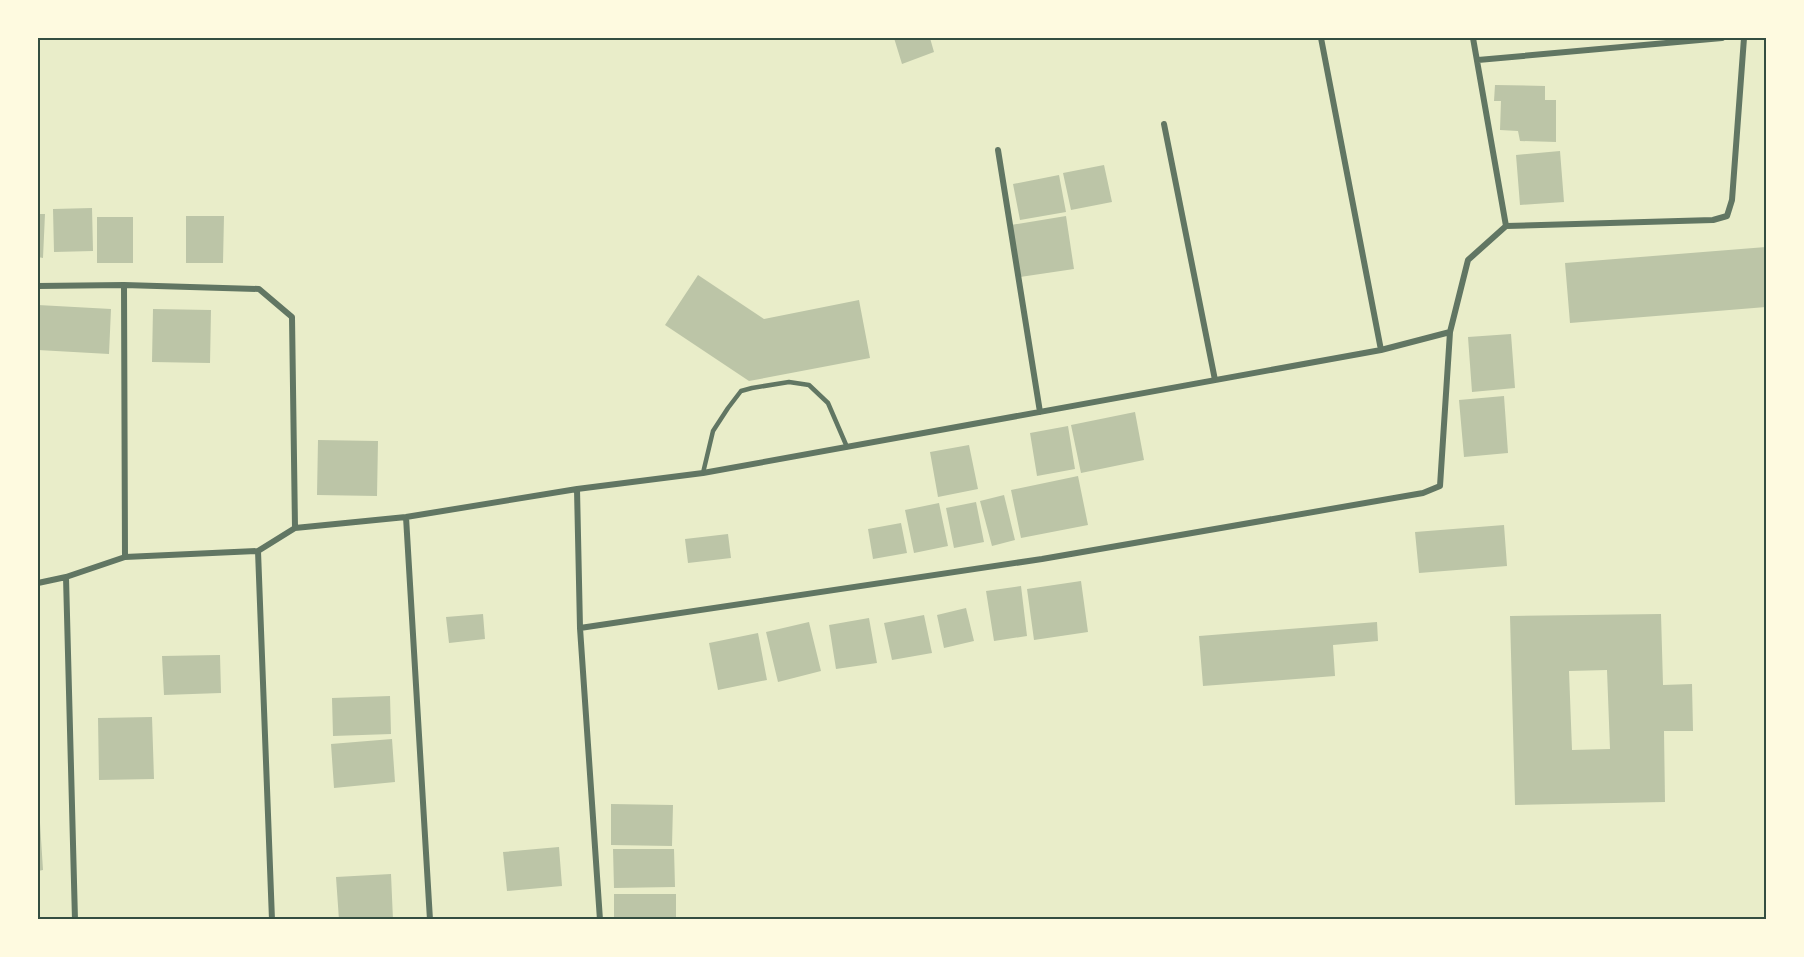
<svg xmlns="http://www.w3.org/2000/svg" width="1804" height="957" font-family="'PT Sans Narrow',sans-serif">
<style>
.building{fill:#bcc5a7;fill-rule:evenodd}
.lines{fill:none;stroke-linecap:round;stroke-linejoin:round}
.service{stroke:#617663;stroke-width:4.5}
.minor{stroke:#617663;stroke-width:6}
.neatline{fill:none;stroke:#344e41;stroke-width:2}
</style>
<rect width="100%" height="100%" fill="#e9edc9"/>
<path class="building" d="M894,38H930L934,52L902,64Z
M1495,85L1545,86V100H1556V142L1520,141L1518,131L1500,130L1501,101H1494Z
M1560,151L1564,202L1520,205L1516,155Z
M1104,165L1112,202L1071,210L1063,173Z
M1059,175L1066,212L1020,220L1013,184Z
M92,208L93,251L54,252L53,209Z
M38,214H45L43,258L38,257Z
M186,216H224L223,263H186Z
M1066,216L1074,269L1020,277L1011,225Z
M97,217H133V263H97Z
M1766,247V307L1570,323L1565,263Z
M698,275L764,319L859,300L870,358L749,381L665,325Z
M38,305L111,309L109,354L38,350Z
M153,309L211,310L210,363L152,362Z
M1511,334L1515,388L1472,392L1468,337Z
M1504,396L1508,453L1464,457L1459,400Z
M1135,412L1144,460L1081,473L1071,425Z
M1068,426L1075,469L1037,476L1030,433Z
M318,440L378,441L377,496L317,495Z
M969,445L978,489L938,497L930,452Z
M1078,476L1088,525L1021,538L1011,490Z
M1004,495L1015,540L992,546L980,501Z
M976,502L984,542L954,548L946,508Z
M939,503L948,546L914,553L905,510Z
M901,523L907,553L873,559L868,529Z
M1504,525L1507,566L1419,573L1415,532Z
M728,534L731,558L688,563L685,539Z
M1081,581L1088,632L1034,640L1027,589Z
M1021,586L1027,636L994,641L986,591Z
M966,608L974,641L944,648L937,615Z
M483,614L485,639L449,643L446,617Z
M1661,614L1663,685L1692,684L1693,731H1664L1665,802L1515,805L1510,616ZM1607,670L1610,749L1572,750L1569,671Z
M924,615L932,653L892,660L884,623Z
M869,618L877,663L836,669L829,625Z
M809,622L821,671L778,682L766,632Z
M1377,622L1378,641L1333,645L1335,676L1203,686L1199,636Z
M758,633L767,680L718,690L709,643Z
M220,655L221,693L164,695L162,656Z
M390,696L391,734L333,736L332,698Z
M152,717L154,779L99,780L98,718Z
M392,739L395,782L334,788L331,744Z
M611,804L673,805L672,846L611,845Z
M38,823H40L43,870L38,871Z
M559,847L562,886L507,891L503,852Z
M613,849H674L675,887L614,888Z
M391,874L393,920H339L336,877Z
M614,894H676V920H614Z"/>
<g class="lines">
<path class="service" d="M703,473L713,431L728,408L741,391L752,388L789,382L809,385L828,403L847,447"/>
<path class="minor" d="M1321,38L1381,350
M1473,38L1506,226
M1478,60L1722,38
M1164,124L1215,380
M998,150L1040,412
M124,285L125,557
M38,286L124,285L259,289L292,317L295,528
M577,489L580,628L600,920
M406,517L430,920
M258,551L272,920
M66,577L75,920
M38,583L66,577L125,557L258,551L295,528L406,517L577,489L703,473L1381,350L1450,332
M580,628L1042,559L1423,493L1440,486L1450,332L1468,260L1506,226L1713,220L1727,216L1732,200L1744,38"/>
</g>
<rect width="1804" height="957" fill="none" stroke="#fefae0" stroke-width="78"/>
<rect x="39" y="39" width="1726" height="879" class="neatline"/>
</svg>
